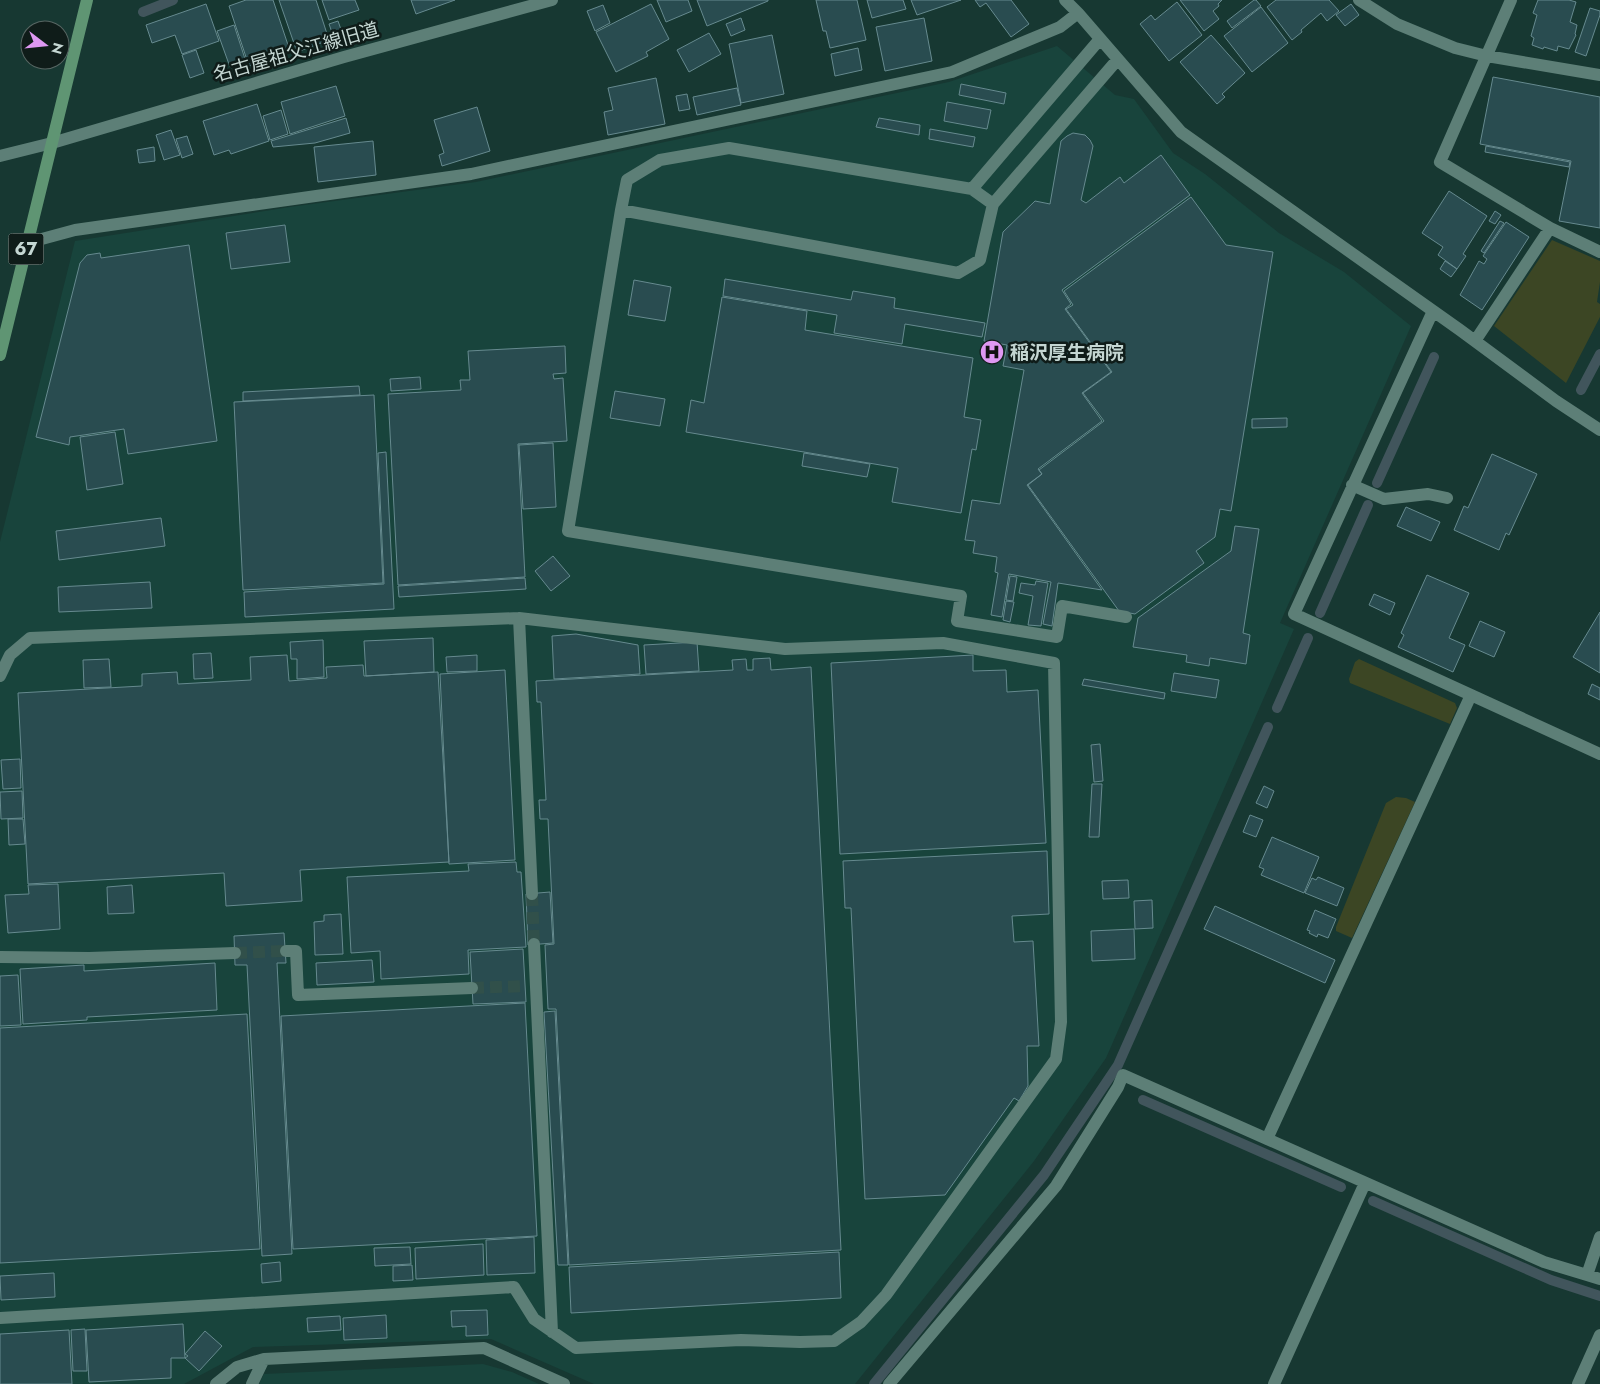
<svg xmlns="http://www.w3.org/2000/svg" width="1600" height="1384" font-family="Jost,'Noto Sans JP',sans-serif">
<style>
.built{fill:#18443c}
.green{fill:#3c4624}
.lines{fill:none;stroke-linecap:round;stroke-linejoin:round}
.stream{stroke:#41555c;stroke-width:10}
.building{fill:#294c50;stroke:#668a8f}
.minor-tunnel{stroke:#31504a;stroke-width:12;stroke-dasharray:12 6;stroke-linecap:butt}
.minor{stroke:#5d7f77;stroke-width:12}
.major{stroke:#5f9573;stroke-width:12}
.labels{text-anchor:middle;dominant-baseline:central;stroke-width:5;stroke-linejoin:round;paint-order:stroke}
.shield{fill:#0f1c19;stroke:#8e9e9a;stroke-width:1}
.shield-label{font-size:18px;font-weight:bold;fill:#c4d6d2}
.street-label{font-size:19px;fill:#c4d6d2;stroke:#0f1c19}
.poi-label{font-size:19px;font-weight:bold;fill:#c4d6d2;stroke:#0f1c19;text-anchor:start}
</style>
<rect width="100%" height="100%" fill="#173832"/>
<path class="built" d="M1057,46L1115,95L1134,99L1173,153L1205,174L1279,233L1344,272L1411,326L1280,623L1294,629L1106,1058L1034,1161L855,1384H594L491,1339L253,1347L184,1384H0V542L75,241L290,207L476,182L949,82Z
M483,1364L512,1372L539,1384H259L264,1374Z"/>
<path class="green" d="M1552,240L1600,261V282L1597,302L1600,304V317L1566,383L1494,326Z
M1359,659L1455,703L1457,708L1450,724L1350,683L1349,679L1355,662Z
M1396,797L1406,798L1415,802L1352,938L1336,931V927L1386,803Z"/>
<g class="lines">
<path class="stream" d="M143,12L173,0
M1581,390L1600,354
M1377,483L1434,357
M1320,613L1368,505
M1277,708L1308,638
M1143,1100L1341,1187
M1373,1201L1551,1280L1600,1296
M874,1384L1044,1175L1118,1065L1268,727"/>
</g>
<path class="building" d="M246,0H273L290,51L249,66L229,6Z
M279,0H316L329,40L297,52Z
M322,0H355L359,10L329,20Z
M411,0H455L416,14Z
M657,0H688L692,11L666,22Z
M697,0H768V1L707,26Z
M816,0H857L866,40L830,48L826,31H823Z
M867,0H903L906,9L872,18Z
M911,0H961L917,15Z
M975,0H1011L1029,24L1011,37L986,3L980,7Z
M1180,0H1222L1218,4L1219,6L1213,11L1219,19L1204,31Z
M1254,0H1256L1261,6L1232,28L1227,21Z
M1276,0H1329L1339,11L1327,21L1321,13L1301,30L1302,32L1292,40L1267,7Z
M1538,0H1569L1576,2L1570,22L1577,25L1575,34L1576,35L1569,49L1558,46L1557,51L1544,47L1543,49L1532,45L1534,38L1531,36L1537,15L1533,13Z
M1177,2L1202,35L1169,61L1140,24L1151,15L1155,20Z
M206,4L219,41L182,54L175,35L152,43L146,25Z
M651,4L669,39L646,52L648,56L616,72L596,32Z
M1351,4L1359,15L1345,26L1336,15Z
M603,5L610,23L595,31L587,11Z
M1261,7L1288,43L1252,72L1224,36Z
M1590,8L1600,11V15L1586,56L1575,52Z
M741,18L745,30L731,36L726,24Z
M924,18L932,61L885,71L876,27Z
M338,21L344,38L335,41L329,24Z
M234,25L246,62L230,67L217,31Z
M709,33L721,54L689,72L677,50Z
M772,35L784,94L741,103L729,44Z
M1211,35L1245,73L1222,94L1225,97L1217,104L1180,62Z
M858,48L862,70L835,76L831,54Z
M196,50L204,73L190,78L182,55Z
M1493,77L1600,97V228L1559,221L1571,161L1480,144Z
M656,78L665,124L608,135L604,112L613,110L608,88Z
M961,84L1006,93L1004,104L959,95Z
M336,86L345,116L290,134L281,102Z
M737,88L741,105L697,115L693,97Z
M687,94L690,109L679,111L676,96Z
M947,102L991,110L987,129L944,121Z
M257,104L269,141L231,154L229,150L214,155L203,121Z
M477,107L490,151L442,166L439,155L444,153L434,120Z
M281,110L288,134L270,140L263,116Z
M346,118L350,133L315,143L273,147L271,141Z
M879,118L920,125L919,135L876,127Z
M930,129L975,137L973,147L929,139Z
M171,130L180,155L164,160L156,135Z
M1073,133L1085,135L1090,140L1093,146L1081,200L1086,203L1120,177L1124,183L1161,155L1190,195L1062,290L1071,304L1065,309L1111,372L1082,393L1102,421L1038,469L1042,474L1027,485L1102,590L1058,583L1052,626L1043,624L1051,582L1009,574L1002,617L991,615L998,573L995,572L997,557L973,553L975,541L965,540L972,500L1000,504L1024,370L1003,366L1007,345L984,341L1003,232L1035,201L1050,204L1061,141L1067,136Z
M187,136L193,154L182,158L176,139Z
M373,141L376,175L318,182L314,147Z
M1486,146L1570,162L1569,167L1485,152Z
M154,147L155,161L139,163L137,150Z
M1449,191L1487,216L1463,254L1466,256L1457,269L1438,255L1443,247L1422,233Z
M1191,197L1226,245L1273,252L1231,511L1220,509L1215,537L1196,551L1204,563L1135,614L1119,611L1028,485L1042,474L1039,470L1104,421L1083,393L1112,372L1066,309L1073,305L1064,291Z
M1495,211L1501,215L1495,224L1489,221Z
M1500,221L1504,223L1484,253L1481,251Z
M1506,222L1529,237L1482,310L1460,295L1479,261L1484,264L1487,259L1483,256Z
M285,225L290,262L231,269L226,233Z
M189,245L217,441L128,454L124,429L70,437L69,445L36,437L80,263L87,255L100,253L101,258Z
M1445,261L1457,269L1451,277L1440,269Z
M725,279L851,300L853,291L895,298L894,308L985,323L982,337L905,324L902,344L834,333L837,315L723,296Z
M634,280L671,287L665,321L628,315Z
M722,297L807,311L805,330L973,358L964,417L981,420L976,450L972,449L961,513L892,502L898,468L686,432L691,400L704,403Z
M565,346L566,373L553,374L554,379L563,378L567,441L518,444L525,577L398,585L388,394L461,390L460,380H470L468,351Z
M420,377L421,389L391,391L390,379Z
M359,386L360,395L243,401V392Z
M615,391L665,399L660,426L610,418Z
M374,395L383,583L243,590L234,402Z
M1287,418V427L1252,428V419Z
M115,432L123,484L87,490L80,437Z
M553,443L556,507L523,509L519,445Z
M386,452L394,609L245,617L244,592L384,584L378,453Z
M804,453L870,464L867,477L802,466Z
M1492,454L1537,474L1509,535L1506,533L1499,550L1454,530L1464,506L1468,508Z
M1406,507L1440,522L1431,541L1397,526Z
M161,518L165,546L59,560L56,531Z
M1235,526L1259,529L1243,633L1250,635L1246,664L1210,658L1209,666L1186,662L1187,655L1133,647L1138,618L1231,551Z
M553,556L570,576L551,591L535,571Z
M1427,575L1469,593L1449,638L1465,645L1453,672L1398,647L1404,635L1401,633Z
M1010,576L1017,577L1013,601L1006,600Z
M525,578L526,589L399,597L398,586Z
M1036,581L1048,583L1041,626L1028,625L1033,596L1019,593L1021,583L1035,585Z
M150,582L152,608L59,612L58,587Z
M1374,594L1395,603L1390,615L1369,605Z
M1006,601L1014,602L1010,622L1003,620Z
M1600,612V673L1573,657Z
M1480,621L1505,632L1494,657L1469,646Z
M576,634L638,645L640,674L554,679L552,636Z
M433,638L434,672L366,676L364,641Z
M323,640L324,677L297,679V659H291L290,642Z
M697,642L699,671L646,674L644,645Z
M211,653L213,678L194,679L193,654Z
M287,655L289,681L327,678L326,667L363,665L364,676L438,672L449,862L300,870L302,901L226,906L224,873L28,884L18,693L142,686V674L177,672L178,684L251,680L250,657Z
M477,655V671L447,672L446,657Z
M973,655V671L1006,670L1007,692L1038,690L1046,843L840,854L831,663Z
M770,658L771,670L811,667L841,1250L569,1265L556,1009H548L545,945L554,944L548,819H540L539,800H546L541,702H537L536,681L733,670L732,660L746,659L747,670H753V659Z
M109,659L111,687L84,688L83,660Z
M505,670L515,860L449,864L440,674Z
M1174,673L1219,680L1216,698L1171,691Z
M1084,679L1165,693L1164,699L1082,685Z
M1592,684L1600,688V700L1588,694Z
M1100,744L1103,781L1094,782L1091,745Z
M20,759L21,788L3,789L1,760Z
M1092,784H1102L1099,837H1089Z
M1264,786L1274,791L1267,808L1256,803Z
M22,791L23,818L1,819L0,792Z
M1250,815L1263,820L1256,837L1243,832Z
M8,819H23L25,844L9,845Z
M1272,837L1319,857L1304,893L1261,875L1264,869L1259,867Z
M1047,851L1049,914L1012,916L1014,942L1033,941L1039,1046H1027L1028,1086L1019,1101L1014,1098L945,1195L865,1199L851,908H845L843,861Z
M516,862L517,872H521L526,947L468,950L469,974L381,979L380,951L351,953L347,877L469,871L468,864Z
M1318,877L1344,888L1337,906L1305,893L1312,878L1316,880Z
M1128,880L1129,898L1103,899L1102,881Z
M58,884L60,929L8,933L5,895L29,894L28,885Z
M132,885L134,913L108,914L107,887Z
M550,892L553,943L528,945L526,894Z
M1152,900L1153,928L1135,929L1134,901Z
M1215,906L1335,960L1325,983L1204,929Z
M1315,910L1336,919L1328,938L1318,934L1317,937L1309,933L1310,931L1307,930Z
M341,914L343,954L315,955L314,922L324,921V915Z
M1134,929L1135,959L1092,961L1091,931Z
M284,933L286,963H277L292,1254L262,1256L247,965H235L234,936Z
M523,949L526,1002L473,1004L470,952Z
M372,960L374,982L317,985L316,963Z
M215,963L217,1010L87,1017V1020L23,1024L20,969L84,965V971Z
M18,975L21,1025L0,1026V976Z
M525,1003L537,1236L293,1249L281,1016Z
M555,1011L568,1265H558L544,1012Z
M247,1014L260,1249L0,1263V1028Z
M534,1237L535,1273L487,1275L486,1240Z
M483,1244L484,1275L416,1279L415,1248Z
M410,1247L411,1264L375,1266L374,1248Z
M839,1252L841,1298L571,1313L569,1267Z
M280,1262L281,1281L262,1283L261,1264Z
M412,1265L413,1280L393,1281V1266Z
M54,1273L55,1297L1,1300L0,1276Z
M487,1310L488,1335L466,1336V1326L452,1327L451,1311Z
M386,1315L387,1338L344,1340L343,1318Z
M340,1316L341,1330L308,1332L307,1318Z
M183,1324L185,1358H171V1378L89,1382L86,1330Z
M85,1329L87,1371H73L71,1330Z
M69,1330L72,1384H0V1334Z
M205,1331L222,1346L199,1371L185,1358L188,1356L185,1354Z"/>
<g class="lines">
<path class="minor-tunnel" d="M532,894L534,944
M235,953L286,951
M472,988L525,986"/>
<path class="minor" d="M1065,0L1078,13L1181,132L1460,330L1556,401L1600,430
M1359,0L1397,24L1455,48L1487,56L1600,75
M1511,0L1440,162L1550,228L1600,252
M1100,39L972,189L729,148L660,160L627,180L621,210L958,273L980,260L993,204L1118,59
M0,156L52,143L344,57L552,0
M972,189L993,204
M621,210L568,531L961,596L957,621L1057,637L1062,606L1126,617
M27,243L75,230L471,174L952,72L1060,27L1078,13
M1433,311L1294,614L1600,754
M1475,341L1550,228
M1352,485L1384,499L1428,494L1447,498
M519,618L532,894
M0,676L10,655L30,638L519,618L785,649L943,643L1054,663L1061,1022L1056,1059L886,1295L861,1322L834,1341L800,1342L741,1340L576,1348L534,1319L514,1287L0,1318
M534,944L552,1332
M286,951H296L298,995L472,988
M0,957L89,958L235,953
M1267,1139L1471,695
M1600,1237L1587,1275L1600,1279
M216,1384L237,1367L264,1359L484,1348L564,1384
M252,1384L264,1359
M889,1384L1056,1186L1118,1087L1123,1075L1544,1262L1587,1275
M1274,1384L1365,1183
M1578,1384L1600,1335"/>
<path class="major" d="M0,355L87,0"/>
</g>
<defs>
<g id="hospital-disc" transform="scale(1.25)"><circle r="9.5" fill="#de98f2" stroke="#0f1c19"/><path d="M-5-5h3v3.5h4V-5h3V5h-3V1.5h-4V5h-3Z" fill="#111"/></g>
</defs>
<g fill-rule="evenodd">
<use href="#hospital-disc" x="992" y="352"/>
</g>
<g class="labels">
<rect class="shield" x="8.5" y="233.5" width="35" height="31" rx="4"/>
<g class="shield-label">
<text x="26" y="249">67</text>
</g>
<g class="street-label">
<text transform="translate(296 52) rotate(-16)">名古屋祖父江線旧道</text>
</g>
<g class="poi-label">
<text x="1010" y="352">稲沢厚生病院</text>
</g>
</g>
<g transform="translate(45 45) rotate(106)"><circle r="24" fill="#0f1c19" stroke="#576663"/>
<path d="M0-4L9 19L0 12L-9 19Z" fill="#de98f2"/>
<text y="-8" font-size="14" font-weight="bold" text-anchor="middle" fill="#c4d6d2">N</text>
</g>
</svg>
